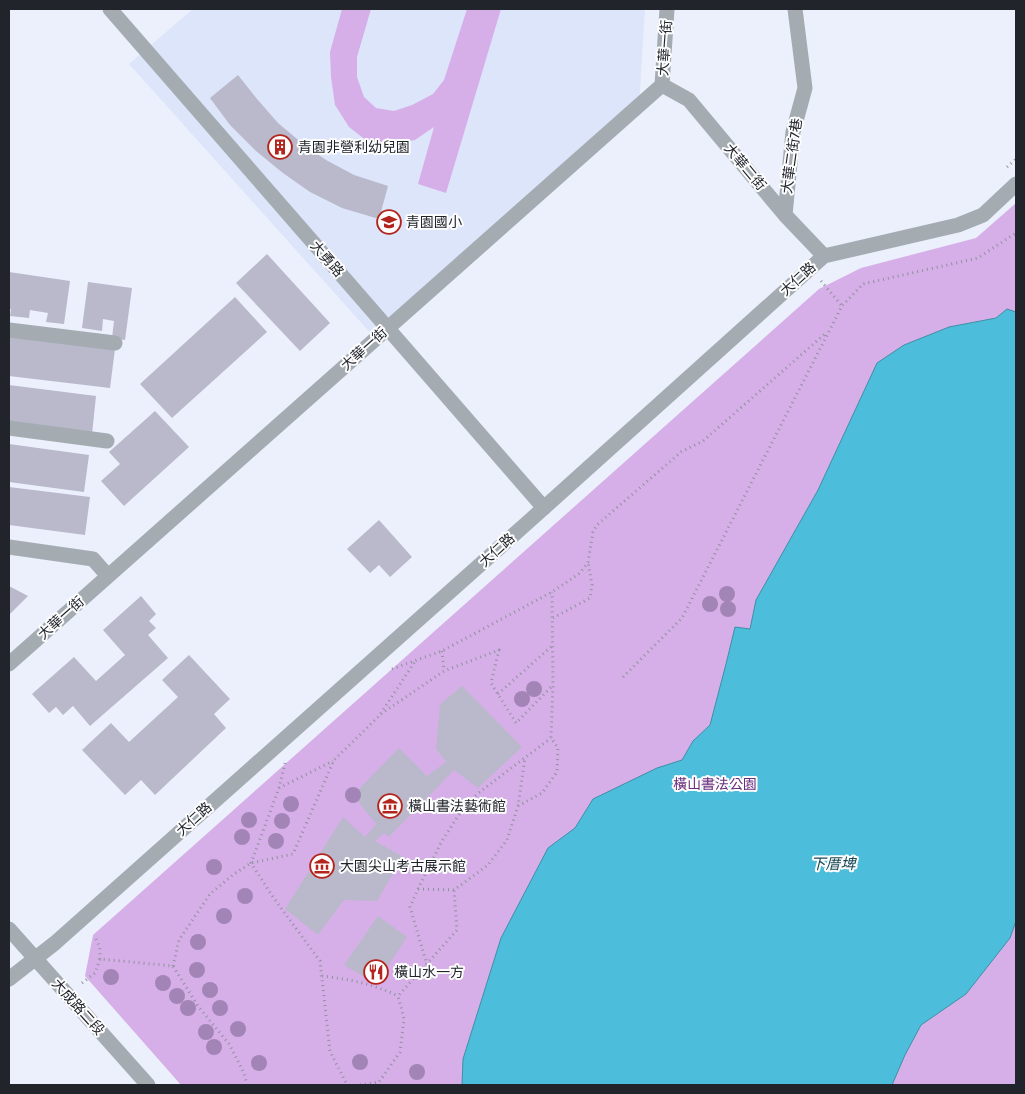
<svg xmlns="http://www.w3.org/2000/svg" width="1025" height="1094" font-family="'Fira Sans','Noto Sans TC',sans-serif">
<style>
.built{fill:#dce5fa}
.green{fill:#d7afe8}
.water{fill:#4cbddb;stroke:#3f8fa6}
.building{fill:#bab8cb}
.lines{fill:none;stroke-linecap:round;stroke-linejoin:round}
.path{stroke:#8e929c;stroke-width:3;stroke-dasharray:1 4;stroke-linecap:butt}
.minor{stroke:#a4acb2;stroke-width:15}
.tree{fill:#a284b6}
.labels{text-anchor:middle;dominant-baseline:central;stroke-width:4;stroke-linejoin:round;paint-order:stroke}
.street-label{font-size:14px;fill:#21242b;stroke:#fdfdfd}
.poi-label{font-size:14px;fill:#21242b;stroke:#fdfdfd;text-anchor:start}
.park-label{font-size:14px;fill:#662c7c;stroke:#fdfdfd}
.water-label{font-size:15px;font-style:italic;fill:#184955;stroke:#fdfdfd}
</style>
<rect width="100%" height="100%" fill="#ebf0fc"/>
<path class="built" d="M193,9H645L639,106L374,337L129,64Z"/>
<path class="green" d="M342,9H371L357,57V77L364,97L376,108L394,111L412,105L433,94L444,80L467,9H501L446,193L418,184L434,127L415,140L391,145L367,141L349,127L335,105L331,77L330,52Z
M1016,203V1085H181L85,976L93,935L819,289L861,268L976,238Z"/>
<path class="water" d="M1007,309L1016,312V921L1010,938L966,994L921,1025L905,1055L892,1085H462L463,1059L501,938L548,848L575,828L593,799L657,768L682,760L693,741L710,725L726,664L735,627L750,629L756,600L818,490L877,363L904,345L949,327L996,318Z"/>
<path class="building" d="M238,75L257,99L278,123L303,144L326,160L354,175L388,186L379,219L342,208L310,192L283,173L256,151L230,125L210,98Z
M267,254L330,323L300,351L236,283Z
M9,272L70,281L64,324L46,322L48,313L30,310L29,318L10,316L11,309H9Z
M88,282L132,288L125,340L112,338L114,321L103,319L102,331L82,328Z
M235,297L267,332L172,418L140,384Z
M9,335L115,349L110,388L9,376Z
M9,385L96,396L92,434L9,423Z
M155,411L189,447L124,506L101,481L120,464L109,452Z
M9,444L89,455L84,492L9,482Z
M9,487L90,497L85,535L9,525Z
M379,520L412,557L390,577L379,565L370,573L347,549Z
M9,586L28,596L9,615Z
M141,596L156,614L149,621L156,628L148,635L168,658L90,726L73,706L63,715L56,707L49,713L32,694L74,657L96,681L125,655L103,630Z
M189,655L230,699L214,714L226,728L155,795L141,780L125,795L82,750L111,723L129,742L178,697L162,680Z
M462,686L522,747L478,788L454,770L389,837L384,833L375,841L403,857L377,901L344,900L318,935L285,909L343,817L365,837L376,824L353,795L399,748L427,776L446,762L436,749L440,704Z
M378,916L407,937L376,984L344,965Z"/>
<g class="lines">
<path class="path" d="M1007,167L1016,159
M821,281L842,306
M553,618L590,598L592,585L588,562
M442,651L444,671
M392,669L442,651L552,592L580,573L588,562L593,532L597,525L681,452L703,441L826,333
M623,677L682,618L842,306L863,284L978,258L1016,233
M498,694L553,645
M381,714L444,671L499,650L491,683L516,723L553,685
M285,763L279,788L251,863L273,897L320,961L330,1051L347,1085
M279,788L333,761
M518,806L542,793L557,772L558,748L551,738L553,685L552,592
M418,889L454,890L488,865L507,840L518,806L525,758
M96,939L100,948V959
M427,965L410,907L418,889L442,841L458,816L477,794L551,738
M173,966L179,940L210,894L234,874L251,863L293,854L334,760L379,716L416,660
M322,976C348,979 374,984 398,996
M82,983L95,973L100,959L173,966L198,1006L229,1044L244,1073L247,1085
M360,1085L379,1082L400,1052L404,1019L398,996L457,930L454,890"/>
<path class="minor" d="M110,9L544,508
M662,85L689,100L785,215L824,256
M785,215L793,132L805,88L795,9
M9,330L115,343
M9,428L107,441
M9,547L93,559L108,576
M9,664L662,85L667,9
M9,929L148,1085
M9,979L55,943L527,523L824,256L958,225L983,215L1016,184"/>
</g>
<g class="tree">
<circle cx="727" cy="594" r="8"/>
<circle cx="710" cy="604" r="8"/>
<circle cx="728" cy="609" r="8"/>
<circle cx="534" cy="689" r="8"/>
<circle cx="522" cy="699" r="8"/>
<circle cx="353" cy="795" r="8"/>
<circle cx="291" cy="804" r="8"/>
<circle cx="249" cy="820" r="8"/>
<circle cx="282" cy="821" r="8"/>
<circle cx="242" cy="837" r="8"/>
<circle cx="276" cy="841" r="8"/>
<circle cx="214" cy="867" r="8"/>
<circle cx="245" cy="896" r="8"/>
<circle cx="224" cy="916" r="8"/>
<circle cx="198" cy="942" r="8"/>
<circle cx="197" cy="970" r="8"/>
<circle cx="111" cy="977" r="8"/>
<circle cx="163" cy="983" r="8"/>
<circle cx="210" cy="990" r="8"/>
<circle cx="177" cy="996" r="8"/>
<circle cx="188" cy="1008" r="8"/>
<circle cx="220" cy="1008" r="8"/>
<circle cx="238" cy="1029" r="8"/>
<circle cx="206" cy="1032" r="8"/>
<circle cx="214" cy="1047" r="8"/>
<circle cx="360" cy="1062" r="8"/>
<circle cx="259" cy="1063" r="8"/>
<circle cx="417" cy="1072" r="8"/>
</g>
<defs>
<g id="building-ring" transform="scale(1.25)"><circle r="9.5" fill="#fdfdfd" stroke="#b3241c" stroke-width="1.5"/><path d="M-4-6H4V6H1V3H-1V6H-4ZM-2.5-4.3h1.7v1.8h-1.7ZM.8-4.3h1.7v1.8H.8ZM-2.5-1h1.7V.8h-1.7ZM.8-1h1.7V.8H.8Z" fill="#b3241c"/></g>
<g id="school-ring" transform="scale(1.25)"><circle r="9.5" fill="#fdfdfd" stroke="#b3241c" stroke-width="1.5"/><path d="M0-5L7-2L0 1L-7-2ZM-4 1L0 2.5L4 1V4Q0 6-4 4Z" fill="#b3241c"/></g>
<g id="museum-ring" transform="scale(1.25)"><circle r="9.5" fill="#fdfdfd" stroke="#b3241c" stroke-width="1.5"/><path d="M0-6L6-3V-2H-6V-3ZM-5-1h2V3h-2ZM-1-1h2V3h-2ZM3-1h2V3H3ZM-6 4H6V6H-6Z" fill="#b3241c"/></g>
<g id="restaurant-ring" transform="scale(1.25)"><circle r="9.5" fill="#fdfdfd" stroke="#b3241c" stroke-width="1.5"/><path d="M-5-6h1v4h1v-4h1v4h1v-4h1v5L-1.5 .5V6h-2V.5L-5-1ZM5-6V6H3V1.5H1.5Q1.5-4 5-6Z" fill="#b3241c"/></g>
</defs>
<g fill-rule="evenodd">
<use href="#building-ring" x="280" y="147"/>
<use href="#school-ring" x="389" y="222"/>
<use href="#museum-ring" x="390" y="806"/>
<use href="#museum-ring" x="322" y="866"/>
<use href="#restaurant-ring" x="376" y="972"/>
</g>
<g class="labels">
<g class="street-label">
<text transform="translate(665 48) rotate(-86)">大華一街</text>
<text transform="translate(792 156) rotate(-82)">大華二街7巷</text>
<text transform="translate(745 167) rotate(50)">大華二街</text>
<text transform="translate(327 259) rotate(49)">大勇路</text>
<text transform="translate(798 279) rotate(-42)">大仁路</text>
<text transform="translate(364 349) rotate(-42)">大華一街</text>
<text transform="translate(497 550) rotate(-42)">大仁路</text>
<text transform="translate(61 618) rotate(-42)">大華一街</text>
<text transform="translate(194 819) rotate(-42)">大仁路</text>
<text transform="translate(78 1007) rotate(48)">大成路二段</text>
</g>
<g class="poi-label">
<text x="298" y="147">青園非營利幼兒園</text>
<text x="406" y="222">青園國小</text>
<text x="408" y="806">橫山書法藝術館</text>
<text x="340" y="866">大園尖山考古展示館</text>
<text x="394" y="972">橫山水一方</text>
</g>
<g class="park-label">
<text x="715" y="784">橫山書法公園</text>
</g>
<g class="water-label">
<text x="833" y="864">下厝埤</text>
</g>
</g>
<rect width="1025" height="1094" fill="none" stroke="#21242b" stroke-width="20"/>
</svg>
